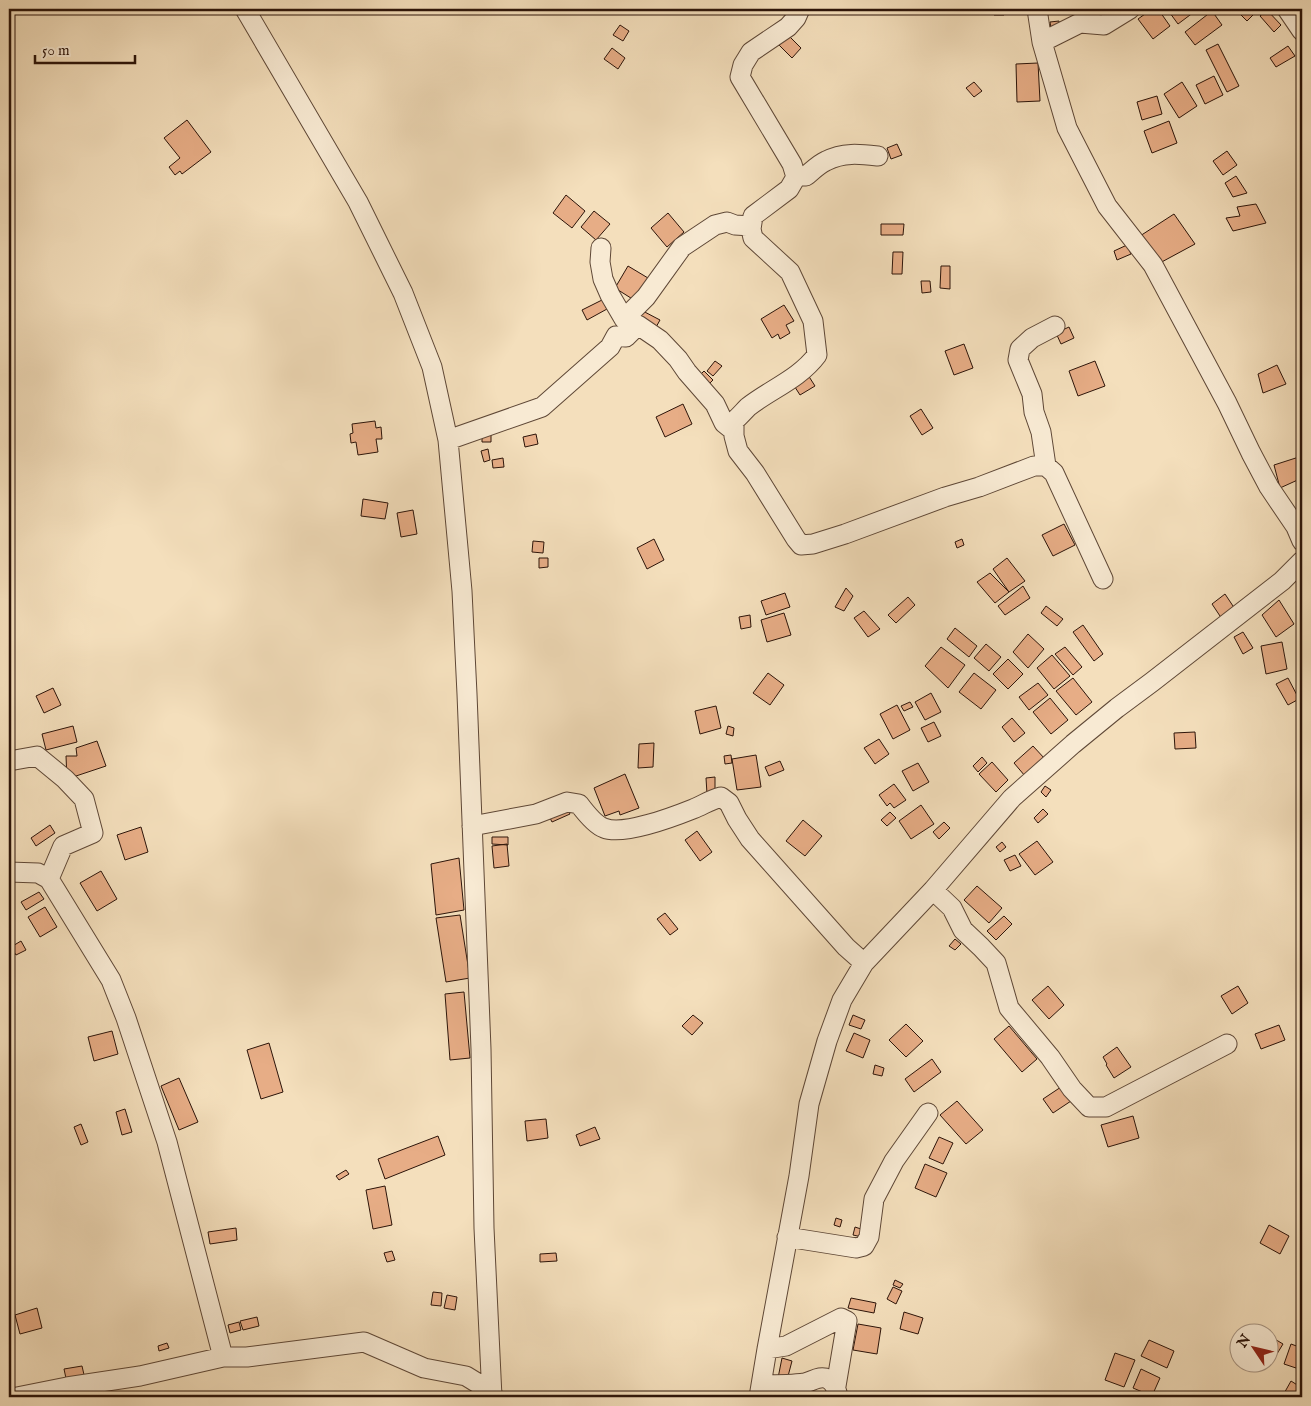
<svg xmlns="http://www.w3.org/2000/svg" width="1311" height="1406" font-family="'IM FELL English',serif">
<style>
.building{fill:#e7ad86;stroke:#2c1409}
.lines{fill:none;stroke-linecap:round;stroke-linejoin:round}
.minor-casing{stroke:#5e4736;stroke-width:21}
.minor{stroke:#f8ead3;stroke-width:19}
</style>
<rect width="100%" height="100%" fill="#f4dfbc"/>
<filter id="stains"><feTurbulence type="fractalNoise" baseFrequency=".004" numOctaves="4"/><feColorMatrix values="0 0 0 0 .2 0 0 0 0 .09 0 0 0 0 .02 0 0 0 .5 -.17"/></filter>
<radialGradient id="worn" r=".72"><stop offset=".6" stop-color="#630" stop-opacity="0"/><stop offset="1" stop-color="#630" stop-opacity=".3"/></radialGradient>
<path class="building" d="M986,9H1011V13H1003L1004,15H994V13H986Z
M1152,9H1158L1170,26L1153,39L1138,19Z
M1167,9H1192L1194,12L1178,24Z
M1242,9H1259L1247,21L1238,12Z
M1267,10L1281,25L1274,32L1260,16Z
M1212,11L1222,25L1195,45L1185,32Z
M1059,21L1060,27L1051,28L1050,22Z
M620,25L629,31L623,41L613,35Z
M789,36L801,48L792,58L779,45Z
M1218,44L1239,86L1227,92L1206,50Z
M1288,46L1295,56L1276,67L1270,58Z
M612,48L625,58L618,69L604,59Z
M1038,63L1040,101L1017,102L1016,64Z
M1214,76L1223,95L1205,104L1196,85Z
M974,82L982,91L974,97L966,88Z
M1182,82L1197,106L1179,118L1164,94Z
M1157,96L1162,114L1142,120L1137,102Z
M187,120L211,152L182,174L180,171L175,175L169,167L180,158L164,138Z
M1169,121L1177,143L1152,153L1144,131Z
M897,144L902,155L891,159L887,148Z
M1227,151L1237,165L1223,175L1213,161Z
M1236,176L1247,193L1233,197L1225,183Z
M566,195L585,211L572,228L553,213Z
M1256,204L1266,223L1233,231L1226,218L1240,216L1237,207Z
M594,211L610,224L596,240L581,227Z
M668,213L684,232L667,247L651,228Z
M1174,214L1195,244L1158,264L1140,236Z
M881,224H904L903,235H881Z
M1127,245L1131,254L1117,260L1114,251Z
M893,252H903L902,274H892Z
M628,266L648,278L634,300L615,288Z
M941,266H950V289L940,288Z
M921,281H930L931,292L922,293Z
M602,300L607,309L587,320L582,310Z
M784,305L794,321L786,325L790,333L780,339L778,334L772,338L761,319Z
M639,309L660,320L655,329L634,318Z
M1069,327L1074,338L1061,344L1056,333Z
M964,344L973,368L954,375L945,351Z
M715,361L722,366L713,376L707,371Z
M1095,361L1105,386L1078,396L1069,371Z
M1277,365L1286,384L1263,393L1258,374Z
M704,371L713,380L706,387L697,378Z
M808,375L815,386L800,395L793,384Z
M683,404L692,424L665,437L656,417Z
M921,409L933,428L922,435L910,416Z
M375,421L376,428L381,427L382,439H376L378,452L358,455L356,442L351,443L350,434L353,433L352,424Z
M482,433H491V442H482Z
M536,434L538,444L525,447L523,437Z
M488,449L490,460L484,462L481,451Z
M1302,456V478L1280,488L1274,465Z
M503,458L504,467L493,468L492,460Z
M363,499L388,503L385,519L361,516Z
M413,510L417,534L401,537L397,513Z
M1064,524L1075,545L1053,556L1042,535Z
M654,539L664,560L647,569L637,548Z
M962,539L964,545L957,548L955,542Z
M533,541L544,542L543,553L532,552Z
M539,558H548V567L539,568Z
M1007,558L1025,581L1009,592L993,569Z
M990,573L1009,592L995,603L977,582Z
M1023,586L1030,598L1005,615L998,606Z
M846,588L853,596L844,611L835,607Z
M785,593L790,607L766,615L761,601Z
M1225,594L1235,609L1222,619L1212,604Z
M908,597L915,605L896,623L888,615Z
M1279,600L1294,624L1276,637L1262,615Z
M1046,606L1063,619L1057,626L1041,613Z
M864,611L880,629L868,637L854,618Z
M784,613L791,635L767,642L761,620Z
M750,615L751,627L741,629L739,617Z
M1083,625L1103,654L1094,661L1073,632Z
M955,628L977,646L969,657L947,639Z
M1243,632L1253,648L1243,654L1234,637Z
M1028,634L1044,649L1028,668L1013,652Z
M1282,642L1287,669L1266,674L1261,646Z
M986,644L1001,657L989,671L974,658Z
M941,647L965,665L948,688L925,666Z
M1065,647L1082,667L1073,675L1055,654Z
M1052,655L1070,676L1054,689L1037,668Z
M1008,659L1023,674L1008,689L993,674Z
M768,673L784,685L770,705L753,693Z
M974,673L996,690L981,709L959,692Z
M1073,678L1092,702L1076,715L1056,691Z
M1288,678L1299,699L1288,705L1276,684Z
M1038,683L1048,695L1029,710L1019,697Z
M53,688L61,705L44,713L36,696Z
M931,693L941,712L925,720L915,702Z
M1050,698L1068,720L1051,734L1033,712Z
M910,702L913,707L904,711L901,706Z
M897,705L910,730L893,739L880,714Z
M716,706L721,728L700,734L695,711Z
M1012,718L1025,733L1014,742L1002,727Z
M934,722L941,736L928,742L921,728Z
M73,726L77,742L46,750L42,734Z
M728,726L734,728L733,736L726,734Z
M1195,732L1196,748L1175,749L1174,733Z
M879,739L889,754L875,764L864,748Z
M97,741L106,766L67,779L66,756H77L76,748Z
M654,743L653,767L638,768L639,744Z
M1033,746L1045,759L1025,776L1014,763Z
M731,755L732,763L725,764L724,756Z
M756,755L761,787L737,790L732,759Z
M982,757L987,763L978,772L973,766Z
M780,761L784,770L769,776L765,767Z
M992,762L1008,780L996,792L979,774Z
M918,763L929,782L913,791L902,771Z
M625,774L639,808L620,815L619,811L605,816L594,788Z
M715,777V794H707L706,778Z
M894,784L906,800L894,808L890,803L887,806L879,795Z
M1045,786L1051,790L1046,797L1041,792Z
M921,805L934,824L911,839L899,821Z
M566,806L570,814L552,822L548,814Z
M1043,809L1048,814L1038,823L1034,818Z
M890,812L896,818L887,826L881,820Z
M803,820L822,836L805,856L786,841Z
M944,822L950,828L939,839L933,832Z
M50,825L55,833L36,846L31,838Z
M141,827L148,852L125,860L117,835Z
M697,831L712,852L700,861L685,840Z
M492,837H508V845L492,844Z
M1037,841L1053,862L1035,875L1019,854Z
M1002,842L1006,847L1000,852L996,847Z
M507,844L509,866L494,868L492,846Z
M1015,855L1021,866L1010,871L1004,860Z
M459,858L464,910L436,915L431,864Z
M101,871L117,899L97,911L80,883Z
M977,886L1002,908L989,923L964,900Z
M39,892L44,899L26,910L21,902Z
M45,907L57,927L40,937L28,917Z
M665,913L678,929L670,935L657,919Z
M460,915L470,978L446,982L436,918Z
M1004,916L1012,924L996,940L987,931Z
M955,939L961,944L955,950L949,946Z
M21,941L26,950L16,955L11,947Z
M1048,986L1064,1005L1049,1019L1032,1000Z
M1238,986L1248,1003L1232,1014L1221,996Z
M464,992L470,1058L450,1060L445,994Z
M693,1015L703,1023L692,1035L682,1026Z
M853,1015L865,1020L861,1029L849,1025Z
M906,1024L923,1041L906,1057L889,1040Z
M1279,1025L1285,1040L1261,1049L1255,1034Z
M1009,1026L1037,1059L1022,1072L994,1039Z
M112,1031L118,1054L94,1061L88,1037Z
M854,1033L870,1040L863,1058L846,1051Z
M269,1043L283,1092L261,1099L247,1050Z
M1117,1047L1131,1067L1114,1078L1106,1065L1107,1064L1103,1057Z
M932,1059L941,1072L914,1092L905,1079Z
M875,1065L884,1068L882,1076L873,1074Z
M179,1078L198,1122L179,1130L161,1086Z
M1061,1087L1071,1101L1053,1113L1043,1099Z
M957,1101L983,1130L966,1144L940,1115Z
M125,1109L132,1132L122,1135L116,1112Z
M1133,1116L1139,1138L1108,1147L1101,1125Z
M546,1119L548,1138L527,1141L525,1121Z
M81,1124L88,1142L81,1145L74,1127Z
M595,1127L600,1139L580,1146L576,1135Z
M438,1136L445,1155L385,1179L378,1159Z
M939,1137L953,1143L943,1164L929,1158Z
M925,1164L947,1173L936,1197L915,1188Z
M346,1170L349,1174L339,1180L336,1176Z
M385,1186L392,1225L373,1229L366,1190Z
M836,1218L842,1220L840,1227L834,1225Z
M1269,1225L1289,1236L1280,1254L1260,1243Z
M855,1227L864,1230L862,1237L853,1235Z
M236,1228L237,1240L210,1244L208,1232Z
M392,1251L395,1260L387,1262L384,1253Z
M556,1253L557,1261L540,1262V1254Z
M895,1280L903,1284L900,1288L893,1285Z
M893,1287L902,1291L896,1304L887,1299Z
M433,1292L442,1293L441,1306L431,1305Z
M447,1295L457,1297L455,1310L444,1308Z
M851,1298L876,1303L874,1313L848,1308Z
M37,1308L42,1328L20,1334L15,1315Z
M904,1312L923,1318L918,1334L900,1329Z
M257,1317L259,1326L243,1330L240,1321Z
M239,1322L241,1330L230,1333L228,1325Z
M858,1324L881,1328L877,1354L853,1350Z
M1268,1335L1283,1344L1272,1362L1268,1360Z
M1149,1340L1174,1351L1167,1368L1141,1356Z
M167,1343L169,1348L159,1351L158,1346Z
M1291,1344L1302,1348V1370L1284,1364Z
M1115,1353L1135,1360L1124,1387L1105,1380Z
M782,1358L792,1361L787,1380L778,1378Z
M82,1366L85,1379L67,1383L64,1369Z
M1141,1369L1160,1378L1152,1396L1133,1388Z
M1291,1381L1302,1388V1397H1282Z
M420,1393L428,1394L427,1397H419Z
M825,1393V1397H778V1396Z"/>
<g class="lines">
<g class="minor-casing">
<path id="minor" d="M245,9L358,202L403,293L432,367L448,440L462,591L467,694L481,1049L484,1228L492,1397
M800,9L796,18L788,27L751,52L743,65L740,77L792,164L796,177L789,189L753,216L751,229L753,238L790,272L813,321L817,355C799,379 771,389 748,407C743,412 739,417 734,421V436L738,451L755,473L796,539L801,545L813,544L845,534L945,497L979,487L1034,466H1046L1054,473L1103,579
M1037,9L1042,42L1067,128L1107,206L1153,265L1227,403L1251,453L1269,487L1296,527L1302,541
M1287,9L1302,31
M1042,42L1080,23L1104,25L1130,9
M795,175L806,176C812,171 819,164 826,161C843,152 860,154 878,156
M601,248L600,262L603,279L610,295L624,319L635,324
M624,319L646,297L682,247L715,225L727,222L735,225L751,226
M448,440L542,407L610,347L616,336L626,337L638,325L660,340L678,359L687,372L715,404L724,423L734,431
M1046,466L1041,432L1034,412L1032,394L1018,360L1020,349L1032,338L1055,326
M9,761L37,756L65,779L84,799L93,833L63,846L49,879L111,980L126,1018L167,1142L223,1357
M472,826L536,814L567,802L579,804C585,812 595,825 604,828C623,836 673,817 693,809C703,805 710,800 721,797L729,803L737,819L750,839L846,947L864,963
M9,872L38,873L49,879
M933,890L952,908L963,930L981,947L996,963L1009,1008L1050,1057L1072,1089L1089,1107H1106L1227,1044
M787,1237L856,1248L864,1246L869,1237L874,1199L894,1161L928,1113
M767,1349L786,1346L841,1318L847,1321L836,1386
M761,1385C776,1385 791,1385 805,1383C813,1381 820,1375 828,1379C835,1383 836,1389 838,1396
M17,1397L67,1387L140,1376L223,1357H247L364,1342L424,1368L466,1376L492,1392
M759,1397L767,1349L799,1176L809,1104L827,1041L842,1000L864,963L933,890L1012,798L1073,744L1117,708L1152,682L1282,581L1302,561"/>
</g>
<use href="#minor" class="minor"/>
</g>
<rect width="1311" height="1406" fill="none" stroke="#f4dfbc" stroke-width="30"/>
<rect x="10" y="10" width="1291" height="1386" fill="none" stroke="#2c1409" stroke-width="2.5"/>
<rect x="15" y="15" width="1281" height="1376" fill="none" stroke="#2c1409"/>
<g transform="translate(1254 1348) rotate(305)"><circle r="24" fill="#f8ead3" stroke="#a69482"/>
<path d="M0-4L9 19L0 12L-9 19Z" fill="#8f2418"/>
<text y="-8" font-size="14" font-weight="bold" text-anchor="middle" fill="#2c1409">N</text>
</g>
<path d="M35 55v8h100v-8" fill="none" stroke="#2c1409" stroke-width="2.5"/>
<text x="42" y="55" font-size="15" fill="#2c1409" stroke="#f8ead3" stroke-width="4" paint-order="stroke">50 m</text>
<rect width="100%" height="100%" filter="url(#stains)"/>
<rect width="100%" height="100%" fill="url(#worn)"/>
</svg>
